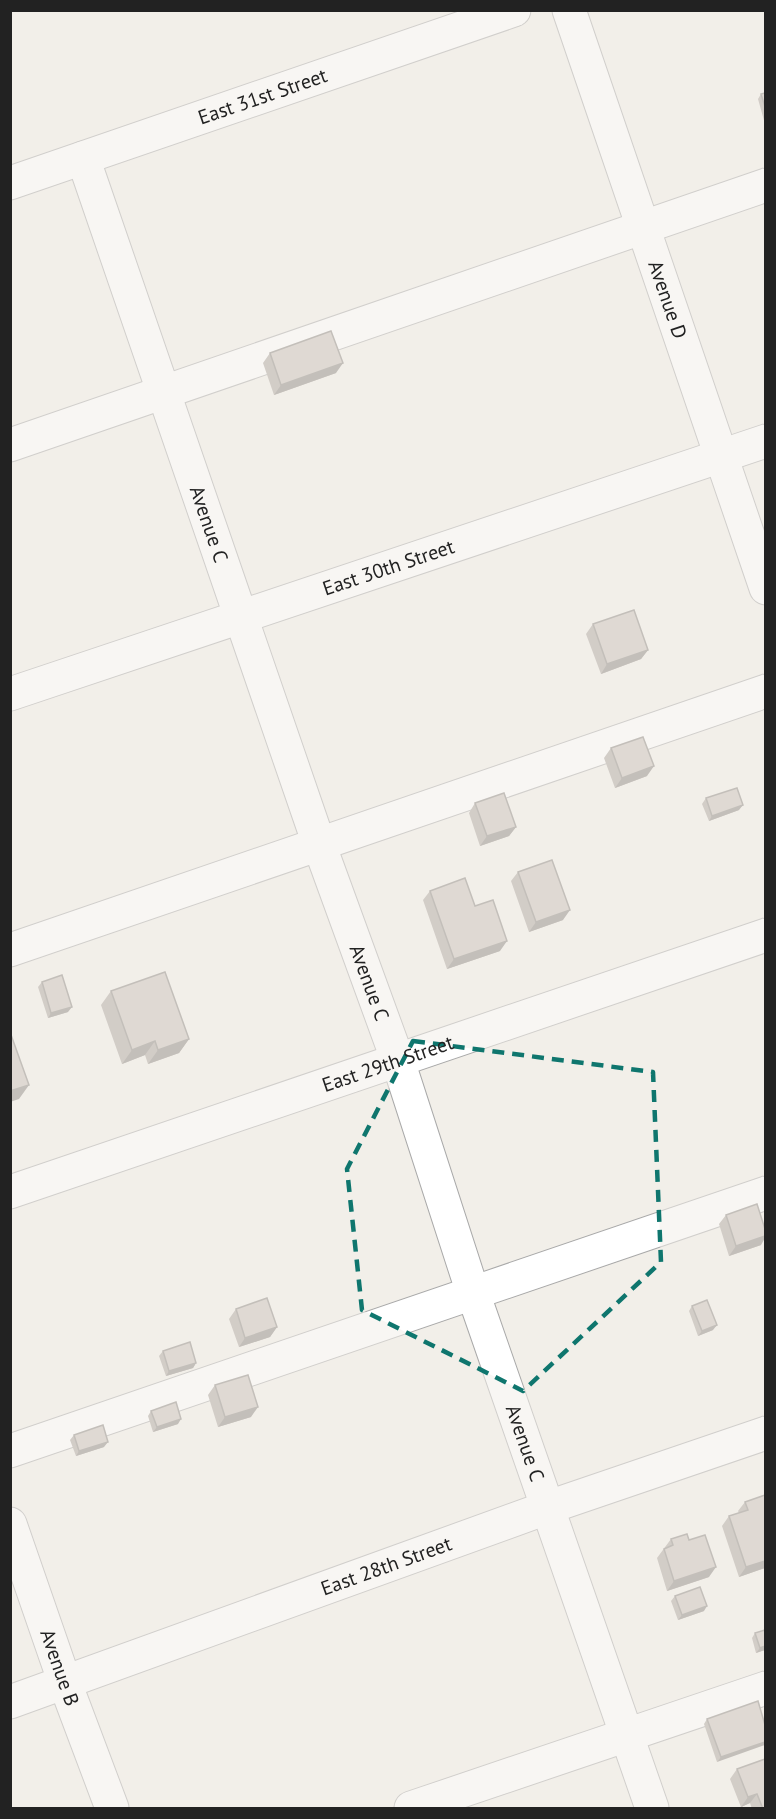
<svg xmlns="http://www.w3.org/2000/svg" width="776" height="1819" font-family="'PT Sans',sans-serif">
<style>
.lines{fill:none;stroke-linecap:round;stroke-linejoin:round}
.minor-casing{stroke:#a9a9a9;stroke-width:35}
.minor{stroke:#fff;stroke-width:33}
.wall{fill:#aba49e}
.shaded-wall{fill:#8b8681}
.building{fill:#c7bfb8;stroke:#8b8681;stroke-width:1.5}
.marked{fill:none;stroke:#0f766e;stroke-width:4.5;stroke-dasharray:12 8;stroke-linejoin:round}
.labels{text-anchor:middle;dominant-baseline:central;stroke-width:4.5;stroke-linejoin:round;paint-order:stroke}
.street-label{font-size:20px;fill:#222;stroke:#fff}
</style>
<rect width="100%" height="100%" fill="#f2efe9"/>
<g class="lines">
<g class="minor-casing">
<g id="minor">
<path id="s1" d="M569,10L766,588"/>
<path id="s2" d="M83,158L319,844L398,1061L473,1293L652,1808"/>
<path id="s3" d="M10,183L514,10"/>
<path d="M10,445L766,185"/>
<path id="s4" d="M10,694L766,441"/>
<path d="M10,950L766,691"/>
<path id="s5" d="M10,1192L766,935"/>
<path d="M10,1451L766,1193"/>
<path id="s6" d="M10,1524L65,1683L112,1808"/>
<path id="s7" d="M10,1702L549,1507L766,1433"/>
<path d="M411,1808L766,1688"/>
</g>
</g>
<use href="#minor" class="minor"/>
</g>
<path class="wall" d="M765,93V124L758,99L761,94Z
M270,353L336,373L274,395L263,363Z
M593,624L648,650L641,659L601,674L586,634Z
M611,748L647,776L615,788L604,758Z
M706,798L739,810L709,821L702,804Z
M475,803L516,827L509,836L480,846L469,813Z
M518,872L563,920L529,932L511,881Z
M430,891L475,906L500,951L447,969L423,900Z
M42,982L68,1012L48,1018L38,987Z
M111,991L189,1039L179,1053L148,1064L145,1055L122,1064L101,1005Z
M726,1215L761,1245L729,1256L719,1224Z
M692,1306L713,1330L698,1336L689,1311Z
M236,1309L277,1327L270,1337L239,1347L229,1319Z
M163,1351L196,1363L193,1368L166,1376L159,1356Z
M215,1385L251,1417L218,1427L208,1395Z
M151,1411L178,1424L153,1432L148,1416Z
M74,1435L104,1447L76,1456L70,1440Z
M765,1495V1568L739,1577L722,1526L729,1516L739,1513L738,1511L745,1502Z
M671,1539L689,1540L709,1577L667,1591L657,1558Z
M675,1596L704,1611L678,1620L671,1601Z
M765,1630V1650L756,1653L752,1638L755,1633Z
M707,1719L765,1725L717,1762L704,1724Z
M765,1759V1809H752L750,1803L741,1807L730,1779L737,1769Z"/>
<path class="shaded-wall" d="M343,363L336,373L274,395L281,385Z
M648,650L641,659L601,674L607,664Z
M654,766L647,776L615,788L622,778Z
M743,805L739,810L709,821L712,816Z
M516,827L509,836L480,846L487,836Z
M570,910L563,920L529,932L536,922Z
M507,941L500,951L447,969L454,959Z
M72,1007L68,1012L48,1018L51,1013Z
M189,1039L179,1053L148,1064L158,1050Z
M155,1041L145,1055L122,1064L132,1050Z
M29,1085L19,1099L10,1102V1091Z
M765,1236V1238L761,1245L729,1256L736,1246Z
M717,1325L713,1330L698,1336L702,1331Z
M277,1327L270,1337L239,1347L245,1338Z
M196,1363L193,1368L166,1376L169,1371Z
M258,1407L251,1417L218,1427L225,1417Z
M181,1419L178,1424L153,1432L157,1427Z
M108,1442L104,1447L76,1456L79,1451Z
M765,1561V1568L739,1577L746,1567Z
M716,1567L709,1577L667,1591L674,1581Z
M707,1606L704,1611L678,1620L682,1615Z
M765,1646V1650L756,1653L760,1648Z
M765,1742V1745L717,1762L721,1757Z
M757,1794L750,1803L741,1807L748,1797Z"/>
<path class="building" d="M765,93V107L761,94Z
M331,331L343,363L281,385L270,353Z
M634,610L648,650L607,664L593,624Z
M643,737L654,766L622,778L611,748Z
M737,788L743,805L712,816L706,798Z
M504,793L516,827L487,836L475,803Z
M552,860L570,910L536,922L518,872Z
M465,878L475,906L493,900L507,941L454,959L430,891Z
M165,972L189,1039L158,1050L155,1041L132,1050L111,991Z
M62,975L72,1007L51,1013L42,982Z
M10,1032L29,1085L10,1091Z
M757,1204L765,1229V1236L736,1246L726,1215Z
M267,1298L277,1327L245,1338L236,1309Z
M707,1300L717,1325L702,1331L692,1306Z
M190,1342L196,1363L169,1371L163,1351Z
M248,1375L258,1407L225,1417L215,1385Z
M176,1402L181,1419L157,1427L151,1411Z
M103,1425L108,1442L79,1451L74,1435Z
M765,1495V1561L746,1567L729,1516L748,1510L745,1502Z
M687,1534L689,1540L705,1535L716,1567L674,1581L664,1549L673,1545L671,1539Z
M700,1587L707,1606L682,1615L675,1596Z
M765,1630V1646L760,1648L755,1633Z
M758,1701L765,1725V1742L721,1757L707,1719Z
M765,1759V1809H763L757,1794L748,1797L737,1769Z"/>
<path d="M0 0H776V1819H0ZM413,1041L653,1072L661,1262L523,1391L362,1310L347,1169Z" fill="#f2efe9" fill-opacity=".55" fill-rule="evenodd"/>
<path class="marked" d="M413,1041L653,1072L661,1262L523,1391L362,1310L347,1169Z"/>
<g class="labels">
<g class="street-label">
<text stroke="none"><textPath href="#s3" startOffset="267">East 31st Street</textPath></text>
<text stroke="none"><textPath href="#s1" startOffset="306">Avenue D</textPath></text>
<text stroke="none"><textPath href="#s2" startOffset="387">Avenue C</textPath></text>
<text stroke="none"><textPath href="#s4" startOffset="399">East 30th Street</textPath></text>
<text stroke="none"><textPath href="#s2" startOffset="873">Avenue C</textPath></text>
<text stroke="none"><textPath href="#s5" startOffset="399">East 29th Street</textPath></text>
<text stroke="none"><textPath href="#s2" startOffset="1359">Avenue C</textPath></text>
<text stroke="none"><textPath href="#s7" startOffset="400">East 28th Street</textPath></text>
<text stroke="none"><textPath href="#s6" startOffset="152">Avenue B</textPath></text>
</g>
</g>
<rect width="776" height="1819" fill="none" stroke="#222222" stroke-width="24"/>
</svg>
